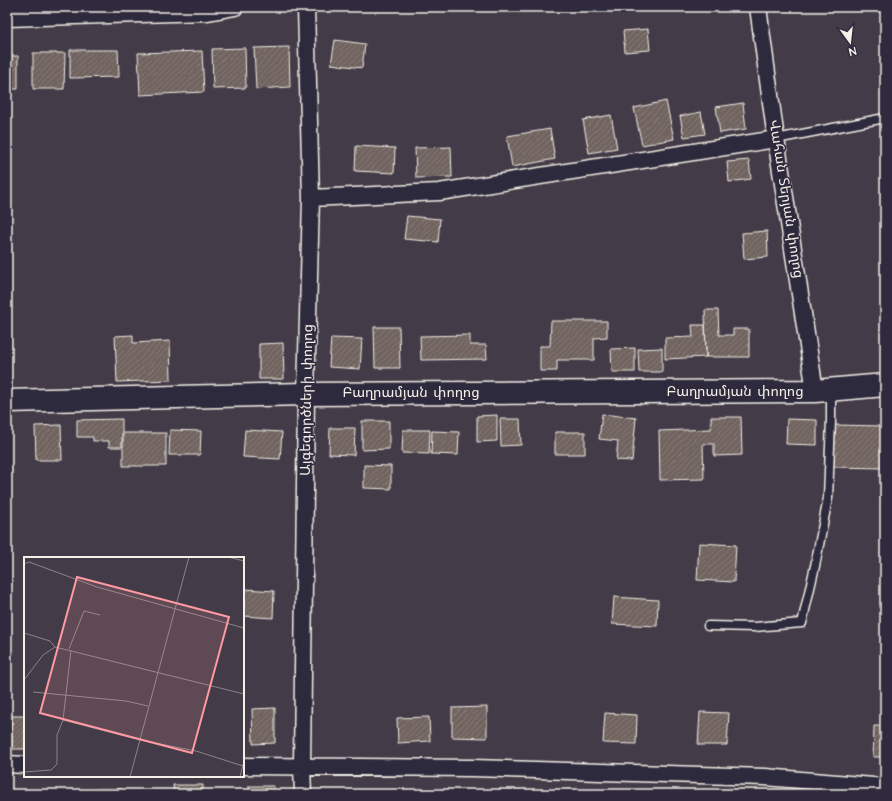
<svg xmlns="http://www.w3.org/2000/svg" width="892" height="801" font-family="'Architects Daughter','Noto Sans Armenian',sans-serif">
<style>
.building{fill:url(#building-hatch);stroke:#f4f1e8}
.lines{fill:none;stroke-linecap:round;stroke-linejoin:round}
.service-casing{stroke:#f4f1e8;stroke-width:11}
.minor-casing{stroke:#f4f1e8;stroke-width:19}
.secondary-casing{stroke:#f4f1e8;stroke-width:25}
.service{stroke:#2f2a3d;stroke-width:8}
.minor{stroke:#2f2a3d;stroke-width:16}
.secondary{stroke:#2f2a3d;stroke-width:22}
.labels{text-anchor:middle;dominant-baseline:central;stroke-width:3;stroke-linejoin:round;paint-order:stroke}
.street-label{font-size:14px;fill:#f4f1e8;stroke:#2f2a3d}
.inset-road{fill:none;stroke:#8a8487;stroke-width:1}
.view{fill:#ff9aa2;fill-opacity:0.15;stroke:#ff9aa2;stroke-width:2}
.inset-edge{fill:none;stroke:#f4f1e8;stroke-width:2}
</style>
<defs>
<pattern id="building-hatch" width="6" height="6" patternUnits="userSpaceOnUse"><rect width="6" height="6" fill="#71645f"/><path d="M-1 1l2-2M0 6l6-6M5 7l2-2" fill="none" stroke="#867b76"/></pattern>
</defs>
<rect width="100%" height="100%" fill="#433b47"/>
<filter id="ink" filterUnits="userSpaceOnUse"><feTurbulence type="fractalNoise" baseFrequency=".025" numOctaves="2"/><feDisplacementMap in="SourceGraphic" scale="8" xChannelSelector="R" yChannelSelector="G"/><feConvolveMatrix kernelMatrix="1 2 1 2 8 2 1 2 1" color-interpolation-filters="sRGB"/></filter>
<g filter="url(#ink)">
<path class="building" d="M648,29L650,50L625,52L623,31Z
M335,40L365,44L362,68L331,64Z
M289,47L290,87L256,89L254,48Z
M245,48L246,88L213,89L212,49Z
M70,50H118L119,77L70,78Z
M202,51L204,92L140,95L138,53Z
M33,53H65L64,89H33Z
M7,56H18V89H7Z
M666,101L674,139L642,145L634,108Z
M743,103L746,129L720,133L716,107Z
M701,112L705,134L684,137L680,116Z
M611,115L617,148L589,153L583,120Z
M550,129L555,159L512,167L507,136Z
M356,146L395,148L394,173L355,171Z
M451,147L452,177L416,178L415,148Z
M749,160L751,179L729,182L727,162Z
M407,216L440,219L438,242L404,239Z
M767,231L768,257L744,259L742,233Z
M705,310H718L719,335H733V329H749V357H706Z
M551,321H607V337L594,338V360H557V371H540V346H550Z
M692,325H705L706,357L665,359V338L693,337Z
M374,327H399L400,368H375Z
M133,335V343L170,341L171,380L117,382L115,336Z
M470,335V345H486L487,359L421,360L420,336Z
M331,338L362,339L360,369L329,367Z
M283,343L284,379H259V344Z
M635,348V372H612L611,349Z
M662,348V372H639L638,349Z
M602,414L636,418L632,461L616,460L618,441L599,439Z
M497,415V441L477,442V416Z
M711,417H741L742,455L714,456V444H703L704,479L660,480L659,431L711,429Z
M122,419V447H109V441H93V437H77V420Z
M500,419H520L521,445L501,446Z
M787,419L817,420V445L786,444Z
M362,421H389V449L362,450Z
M61,425L62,460H36L35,426Z
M835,425L883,426V468L834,467Z
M330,428H355L354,455L329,454Z
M170,430L201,431L200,455H169Z
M245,430L282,432L280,459L243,457Z
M403,430H430L429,454L402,453Z
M432,431L459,432L458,455L431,454Z
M555,432H585V454H555Z
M123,433H166V466H123Z
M364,465L391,466V489L364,488Z
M699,543L736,545L734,582L697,580Z
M245,589L274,591L273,618L243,616Z
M614,597L658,600L657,626L612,624Z
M487,707V738L452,737V708Z
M275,708V743L253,744L252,709Z
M700,712L729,713L727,745H698Z
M605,713L637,715L636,744L603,743Z
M11,716H25V749H12Z
M429,717L430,741L398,743L397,718Z
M874,726H885V757H873Z
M173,785H203V794H174Z
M249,786H274V794H249Z
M96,789H122V794H96Z
M11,793H42L41,794H11Z"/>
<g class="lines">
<g class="service-casing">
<path id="service" d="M776,139L885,118
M708,626L755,627L802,623L815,566L828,498L831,420V391"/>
</g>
<g class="minor-casing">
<path id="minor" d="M758,7L776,139L815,391
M7,18L208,12L235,7
M311,198L439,192L776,139
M7,764L25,765
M243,766L472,768L765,777L885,787
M303,794L302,766L306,394L311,198L306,7"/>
</g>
<g class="secondary-casing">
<path id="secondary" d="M7,401L306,394L815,391L885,385"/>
</g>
<use href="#service" class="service"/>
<use href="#minor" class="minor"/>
<use href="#secondary" class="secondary"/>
</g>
</g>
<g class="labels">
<g class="street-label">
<text transform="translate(786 199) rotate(81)">Վահան Տերյան փողոց</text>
<text x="735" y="392">Բաղրամյան փողոց</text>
<text x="411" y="393">Բաղրամյան փողոց</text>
<text transform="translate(307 400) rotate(-89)">Այգեգործների փողոց</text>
</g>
</g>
<g transform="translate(24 557)">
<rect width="220" height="220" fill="#433b47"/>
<path class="inset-road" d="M204,0L220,4M0,7L5,5L73,30L220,71M0,76L26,84L31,90M45,92L60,54L76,58M0,123L19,98L31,90L220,137M9,135L102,144L124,149M39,163L116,183L172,194L219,209M0,215L27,213L33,207V178L39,163L47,93M106,220L165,0M216,220L219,207"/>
<path class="view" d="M53,20L205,60L168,196L16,156Z"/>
<rect width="220" height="220" class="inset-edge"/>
</g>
<rect width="892" height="801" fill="none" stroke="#2f2a3d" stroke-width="24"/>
<rect x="12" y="12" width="868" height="777" fill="none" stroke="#f4f1e8" stroke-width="1.5" filter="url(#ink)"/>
<g transform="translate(850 42) rotate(165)" stroke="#2f2a3d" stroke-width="3" paint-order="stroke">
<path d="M0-3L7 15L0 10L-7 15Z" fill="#f4f1e8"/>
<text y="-6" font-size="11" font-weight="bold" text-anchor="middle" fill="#f4f1e8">N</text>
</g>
</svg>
